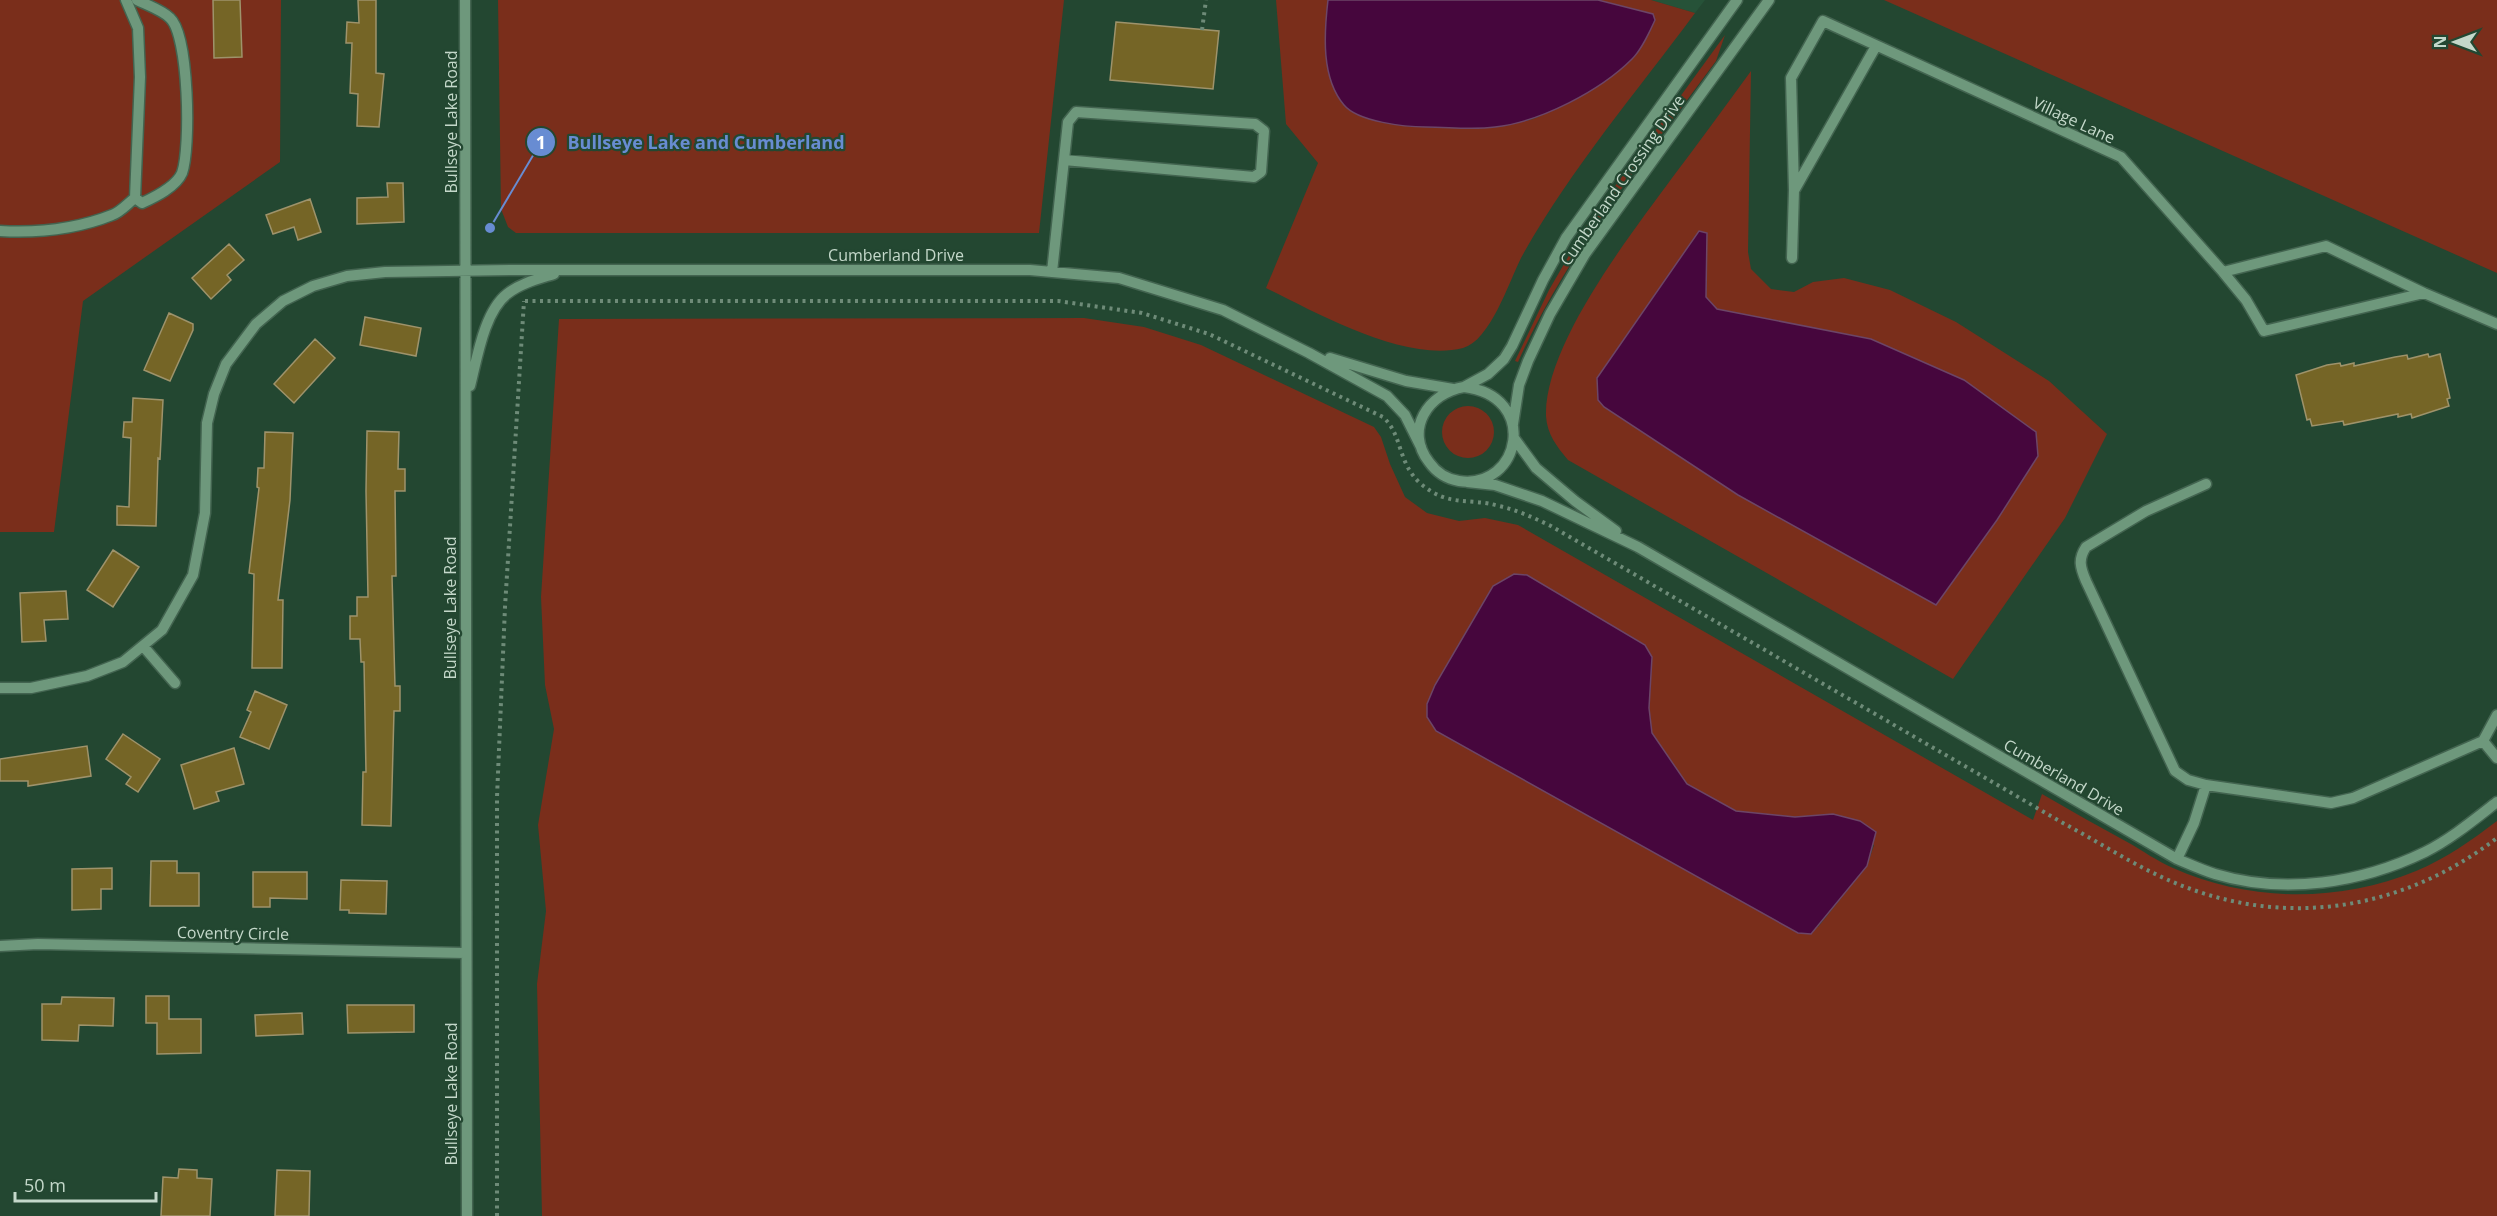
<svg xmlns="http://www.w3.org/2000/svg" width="2497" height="1216" font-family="'Open Sans',sans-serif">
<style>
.built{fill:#265238}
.green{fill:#7a2e1b;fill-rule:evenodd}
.water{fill:#46063d;stroke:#6c4567;stroke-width:1.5}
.building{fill:#756526;stroke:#9e936b;stroke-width:1.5}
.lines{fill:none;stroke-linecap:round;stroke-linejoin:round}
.minor-casing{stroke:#436450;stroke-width:13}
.path{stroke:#6e8b78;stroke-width:4;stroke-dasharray:3 4.5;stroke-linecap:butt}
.minor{stroke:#6e987c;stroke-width:10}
.labels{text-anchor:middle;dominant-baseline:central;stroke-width:4.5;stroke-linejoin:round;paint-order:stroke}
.street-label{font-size:16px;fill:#c4d8ca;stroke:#234731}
.leader{fill:none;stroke:#688cd2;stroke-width:2}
.callout-dot{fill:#688cd2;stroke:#234731;stroke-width:2}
.mark-label{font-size:18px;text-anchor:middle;font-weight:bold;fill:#fff}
.callout-label{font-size:18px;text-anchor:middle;font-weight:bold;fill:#688cd2;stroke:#234731;stroke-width:4.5;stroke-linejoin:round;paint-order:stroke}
</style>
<rect width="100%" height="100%" fill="#234731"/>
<path class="built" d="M1651,0H1705L1695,13Z"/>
<path class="green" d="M0,0H281L280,162L83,301L54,532H0Z
M498,0H1064L1039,233H516L508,227L501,209Z
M1276,0H1328C1324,34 1322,76 1344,105C1367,134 1511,133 1542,115C1553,109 1563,96 1572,88C1599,63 1626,38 1653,14L1598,0H1651L1695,13C1636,93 1569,171 1521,258C1509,282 1490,341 1463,348C1406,363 1317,313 1266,288L1318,163L1286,124Z
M1884,0H2497V273Z
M1725,35L1716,61C1645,158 1567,252 1518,362L1515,361L1549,290L1586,226Z
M1751,71L1748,252L1751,269L1771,289L1794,292L1813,282L1844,278L1890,290L1956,322L2049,381L2107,434L2065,518L1953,679L1568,460C1557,447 1547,434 1546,416C1544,345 1631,234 1672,178C1699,142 1725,107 1751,71ZM1707,233L1706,297L1717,309L1871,339L1964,380L2036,432L2037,456L1997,520L1936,604L1604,407Z
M1084,318L1144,327L1201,345L1374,427L1381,437L1390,464L1405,497L1427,513L1459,521L1485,518L1518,525L2033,820L2042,794C2071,811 2100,827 2129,843C2143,851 2157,861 2173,868C2249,902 2338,903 2416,871C2445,859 2472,840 2497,821V1216H542L537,984L546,911L538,825L554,729L545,685L541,597L559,319ZM1514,574L1652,657L1649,708L1652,733L1687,784L1736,811L1795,817L1833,814L1874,845L1867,866L1818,927L1436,731L1427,717V704L1435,685L1493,586Z
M1442 432a26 26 0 1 1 52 0a26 26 0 1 1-52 0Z"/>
<path class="water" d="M1328,0H1598L1653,14L1655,20C1649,33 1642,49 1632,59C1600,91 1540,122 1495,127C1472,130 1449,127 1426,127C1406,127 1358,122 1344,105C1321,78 1324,34 1328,0Z
M1699,231L1707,233L1706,297L1717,309L1871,339L1964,380L2036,432L2038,456L1997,520L1936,605L1738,495L1604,407L1598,400L1597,378Z
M1514,574L1527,575L1645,645L1652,657L1649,708L1652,733L1687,784L1736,811L1795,817L1833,814L1860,821L1876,832L1867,866L1811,934L1798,933L1436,731L1427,717V704L1435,685L1493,586Z"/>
<path class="building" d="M213,0H240L242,57L214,58Z
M358,0H376V73L384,74L379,127L357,126L358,94L350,93L352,43H346L347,22L359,23Z
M1116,22L1219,31L1213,89L1110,80Z
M387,183H403L404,222L357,224V198L388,197Z
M310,199L321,232L298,240L294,227L273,234L266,215Z
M229,244L244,260L227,275L231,280L211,299L192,278Z
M169,313L193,324V330L170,381L144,370Z
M365,317L421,328L416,356L360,345Z
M315,339L335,358L294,403L274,384Z
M2428,354L2429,357L2440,354L2450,398L2447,399L2449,406L2412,418L2411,414L2398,417V414L2344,425L2343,421L2312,426L2310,419L2307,420L2296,375L2327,365L2340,363L2341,366L2354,363V366L2395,357L2407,355L2408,359Z
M133,398L163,400L160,459L158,458L156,526L117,525V506L129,507L131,438L123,437L124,422H132Z
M367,431L399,432L398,469H405V491H395L396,576H392L395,686H400V711H394L391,826L362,825L363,772H366L364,662H361L360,639H350V616H357V597H368L366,491Z
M265,432L293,433L290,500L278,600H283L282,668H252L254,574L249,573L259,488L257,487L258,468H264Z
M113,550L139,567L113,607L87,590Z
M66,591L68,619L44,620L46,641L22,642L20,593Z
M255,691L287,705L269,749L240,737L251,712L247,710Z
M123,734L160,759L138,792L126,784L131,777L106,759Z
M87,746L91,776L28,786V781H0V759Z
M234,748L244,784L216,792L219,801L194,809L181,765Z
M151,861H177V873H199V906H150Z
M112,868V889H101V909L72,910V869Z
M253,872H307V899L270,898V907H253Z
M341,880L387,881L386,914L349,913V910H340Z
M146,996H169V1019H201V1053L157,1054V1023H146Z
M62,997L114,998L113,1026L79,1025L78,1041L42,1040V1004H61Z
M347,1005H414V1032L348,1033Z
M302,1013L303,1034L256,1036L255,1015Z
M179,1169L197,1170V1178L212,1179L210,1216H161L163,1177L178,1178Z
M277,1170L310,1171L309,1216H275Z"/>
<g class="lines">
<g class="minor-casing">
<path id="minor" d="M126,0L138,28L140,77L135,198L142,203C155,197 176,187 182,173C191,148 189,35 170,18C162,10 147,5 137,0
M465,0C468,405 464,811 467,1216
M1795,189L1876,46
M0,231C37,233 77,229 112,215C121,212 128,203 135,198
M1792,258L1794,190L1791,78L1823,21L2121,157L2223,272L2326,246L2424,293L2497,324
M1052,272L1068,122L1076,112L1255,124L1264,131L1261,172L1254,177L1064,160
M2223,272L2246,300L2264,331L2424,293
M1330,358L1406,381L1453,389
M470,386C477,359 484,312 507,294C521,283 538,279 554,274
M1464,387L1488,374L1504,359L1512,346L1543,280L1566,238L1737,0
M1464,387C1540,396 1521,490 1459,481C1447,479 1436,472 1429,462C1404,430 1428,393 1464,387Z
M1513,424L1519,385L1528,361L1550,314L1585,254L1769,0
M1514,438L1536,468L1575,501L1616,531
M1467,482L1495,485L1542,501L1638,547L2177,859C2189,864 2202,870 2215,874C2285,895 2361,883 2425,852C2451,839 2475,819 2497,802
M2206,484L2146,511L2086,547C2078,559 2080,567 2086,581L2175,771L2188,780L2206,785L2331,803L2353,798L2483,741L2497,715
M143,646L175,683
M0,688H31L87,676L123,662L162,630L193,575L205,513L207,423L214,394L226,364L256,324L283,301L313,286L347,276L385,272L511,270H1030L1119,278L1223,310L1309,353L1387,396L1405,415L1421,447
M2483,741L2497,758
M2177,859L2194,823L2206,785
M0,946L38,944L465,953"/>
</g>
<path class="path" d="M1202,30L1206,0
M525,301H1058L1142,313L1209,334L1383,417C1403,435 1397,463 1421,484C1450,508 1468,497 1499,506C1517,510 1534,518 1551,526L2063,823C2104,845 2144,872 2188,888C2295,928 2407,907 2497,838
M497,1216V797L505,607L524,301"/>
<use href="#minor" class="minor"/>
</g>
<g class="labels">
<g class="street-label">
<text transform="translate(2074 120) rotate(25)">Village Lane</text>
<text transform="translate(451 122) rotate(-90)">Bullseye Lake Road</text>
<text transform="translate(1622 180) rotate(-55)">Cumberland Crossing Drive</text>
<text x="896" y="255">Cumberland Drive</text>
<text transform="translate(450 608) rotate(-90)">Bullseye Lake Road</text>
<text transform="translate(2064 777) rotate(30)">Cumberland Drive</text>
<text transform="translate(233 933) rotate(1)">Coventry Circle</text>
<text transform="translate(451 1094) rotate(-90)">Bullseye Lake Road</text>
</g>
</g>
<path class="leader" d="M490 228L541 142"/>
<g class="callout-dot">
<circle cx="490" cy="228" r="6"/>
<circle cx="541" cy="142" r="15"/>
</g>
<g class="mark-label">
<text x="541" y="149">1</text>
</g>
<g class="callout-label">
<text x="706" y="149">Bullseye Lake and Cumberland</text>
</g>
<g transform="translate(2455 42) rotate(270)" stroke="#234731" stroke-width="4.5" paint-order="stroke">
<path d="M0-4.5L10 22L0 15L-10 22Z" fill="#c4d8ca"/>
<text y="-9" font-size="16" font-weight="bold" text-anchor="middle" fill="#c4d8ca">N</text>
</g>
<path d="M15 1192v9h141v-9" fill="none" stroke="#c4d8ca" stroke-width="3"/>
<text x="24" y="1192" font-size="18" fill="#c4d8ca" stroke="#234731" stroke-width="4.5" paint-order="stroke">50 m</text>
</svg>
